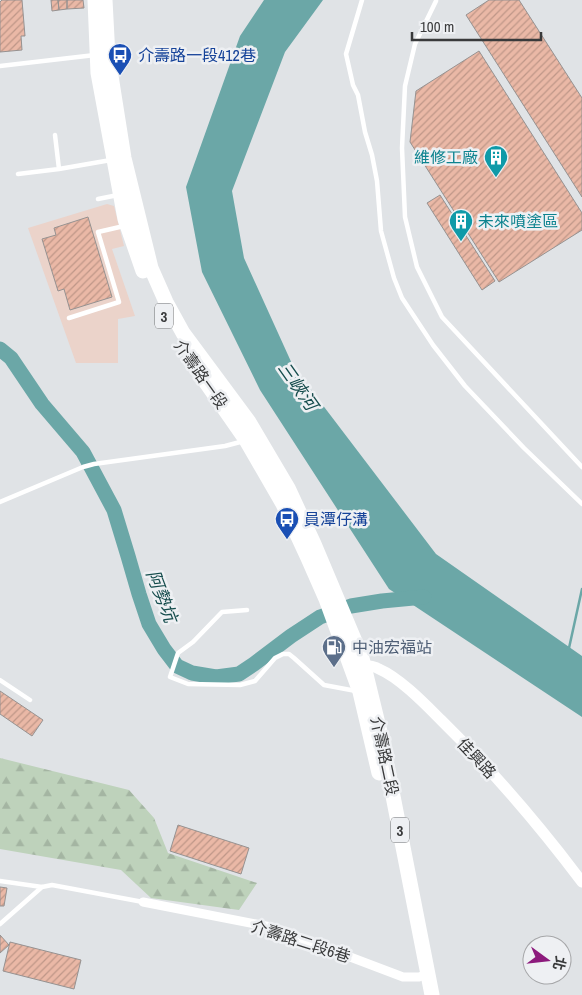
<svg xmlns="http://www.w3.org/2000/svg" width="582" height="995" font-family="'Archivo Narrow','Noto Sans TC',sans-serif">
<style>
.industrial{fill:#ebd3ca}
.forest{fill:url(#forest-firs)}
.water{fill:#6ba7a7}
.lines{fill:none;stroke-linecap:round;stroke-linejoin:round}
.stream{stroke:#6ba7a7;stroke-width:2.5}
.river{stroke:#6ba7a7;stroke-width:15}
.building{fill:url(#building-hatch);stroke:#969291}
.service{stroke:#fff;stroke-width:4.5}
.minor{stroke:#fff;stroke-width:9}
.tertiary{stroke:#fff;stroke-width:11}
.primary{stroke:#fff;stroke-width:15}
.labels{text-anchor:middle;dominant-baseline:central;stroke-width:5;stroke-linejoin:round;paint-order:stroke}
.shield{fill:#eef0f3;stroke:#6f7172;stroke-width:1}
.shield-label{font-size:15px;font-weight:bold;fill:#393a3b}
.transit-label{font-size:16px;fill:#164399;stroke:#eef0f3;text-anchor:start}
.culture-label{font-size:16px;fill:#0d838f;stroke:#eef0f3;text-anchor:end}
.street-label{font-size:16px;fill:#393a3b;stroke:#eef0f3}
.service-label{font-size:16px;fill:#4e5e75;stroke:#eef0f3;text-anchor:start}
.water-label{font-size:18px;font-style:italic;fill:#164d4d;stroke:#eef0f3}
</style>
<defs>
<pattern id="forest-firs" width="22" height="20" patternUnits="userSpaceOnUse" patternTransform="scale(1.25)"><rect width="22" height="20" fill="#bed2bb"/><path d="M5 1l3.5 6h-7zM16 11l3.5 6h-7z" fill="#a4b5a2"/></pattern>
<pattern id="building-hatch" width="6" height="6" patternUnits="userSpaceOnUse" patternTransform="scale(1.25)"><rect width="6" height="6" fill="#eab8a6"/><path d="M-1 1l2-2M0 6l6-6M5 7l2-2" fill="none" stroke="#bf9788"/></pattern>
</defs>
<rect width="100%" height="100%" fill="#e0e3e6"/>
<path class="industrial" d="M107,204L114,206L124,246L112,249L135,316L118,319V363H76L28,228Z"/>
<path class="forest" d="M0,758L129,790L154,818L168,853L257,883L239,910L151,898L121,870L0,849Z"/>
<path class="water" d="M264,0H323L285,52L232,191L244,258L293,366L436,554L582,656V717L389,589L260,390L202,272L186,187L240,36Z"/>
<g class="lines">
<path class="stream" d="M569,648L582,589"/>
<path class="river" d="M0,349L11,358L42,404L83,452L114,510L128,556L139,594L149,624L164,649L177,666L192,673L216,677L239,674L254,664L291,636L320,617L351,606L382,601L424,597"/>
</g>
<path class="building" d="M2,0H22L25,36H21L22,50L0,52V2Z
M51,0H58L59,10L52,11Z
M58,0H67V9L59,10Z
M67,0H83L84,8L67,9Z
M489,0H519L582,98V197L466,15Z
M479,51L582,213V230L499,282L410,142L416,91Z
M440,195L495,281L482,290L427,203Z
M88,217L112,297L70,310L64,289L58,291L42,239L56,235L54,228Z
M0,691L43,720L32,736L0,714Z
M178,825L249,848L241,874L170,851Z
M0,887L7,888L4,906H0Z
M0,935L9,945L0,953Z
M10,942L81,960L74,989L3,971Z"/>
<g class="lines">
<path class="service" d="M362,0L346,54L353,85L358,95L365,132L372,155L377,181L381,231L394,278L402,298L433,345L465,386L524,448L582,504
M436,1L415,44L405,86L402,148L405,217L417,267L442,317L582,467
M0,66L95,55
M55,135L59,169L111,160
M18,174L59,169
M98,199L118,195
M69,318L119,302L98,232L124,226
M0,502L83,467L94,464L225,446L244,441
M247,610L222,612L193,642L178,653L170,677L188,684L240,685L255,681L275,658L283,654H289L294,658L324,685L356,691
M0,680L30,700
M0,881L42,887L52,885L143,902
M0,924L42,887"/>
<path class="minor" d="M143,902L271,927L403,977H419L428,974"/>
<path class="tertiary" d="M357,669C360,668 362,666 364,666C368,665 376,667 379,669C400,678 425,704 441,720C492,770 539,825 582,882"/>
<path class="primary" d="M95,0L98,73L125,219L143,271
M105,0L108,57L124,158L151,268L166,302L183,333L249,422L288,488L314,544L362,658L382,740L432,995
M191,361L246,440L283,504L308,558L326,599L360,692L379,773"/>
</g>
<defs>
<g id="bus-pin" transform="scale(1.25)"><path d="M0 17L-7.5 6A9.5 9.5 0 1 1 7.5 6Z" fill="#1a4fb4" stroke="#eef0f3"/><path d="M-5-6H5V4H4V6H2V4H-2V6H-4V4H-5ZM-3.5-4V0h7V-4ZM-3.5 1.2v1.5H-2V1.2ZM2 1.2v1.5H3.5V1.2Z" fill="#fff"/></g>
<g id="building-pin" transform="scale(1.25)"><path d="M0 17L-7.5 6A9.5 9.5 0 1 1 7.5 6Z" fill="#0f9aa8" stroke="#eef0f3"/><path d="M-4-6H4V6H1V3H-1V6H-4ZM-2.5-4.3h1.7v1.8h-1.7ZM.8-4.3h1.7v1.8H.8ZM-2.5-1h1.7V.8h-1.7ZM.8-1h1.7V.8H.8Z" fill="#fff"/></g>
<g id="fuel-pin" transform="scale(1.25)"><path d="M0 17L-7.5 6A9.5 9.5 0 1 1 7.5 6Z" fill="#5c6f8a" stroke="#eef0f3"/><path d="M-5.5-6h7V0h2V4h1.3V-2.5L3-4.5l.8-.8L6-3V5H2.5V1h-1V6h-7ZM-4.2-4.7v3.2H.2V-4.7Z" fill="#fff"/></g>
</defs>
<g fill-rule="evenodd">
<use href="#bus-pin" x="120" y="55"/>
<use href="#building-pin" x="496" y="157"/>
<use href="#building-pin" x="461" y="221"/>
<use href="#bus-pin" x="287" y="519"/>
<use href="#fuel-pin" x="334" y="647"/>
</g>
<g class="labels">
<g class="shield">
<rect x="155" y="303.5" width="18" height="25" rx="4"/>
<rect x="391" y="817.5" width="18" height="25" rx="4"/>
</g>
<g class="shield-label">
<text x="164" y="316">3</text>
<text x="400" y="830">3</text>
</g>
<g class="transit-label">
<text x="138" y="55">介壽路一段412巷</text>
<text x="304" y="519">員潭仔溝</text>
</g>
<g class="culture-label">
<text x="478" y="157">維修工廠</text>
<text x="478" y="221" text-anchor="start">未來噴塗區</text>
</g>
<g class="street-label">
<text transform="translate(201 374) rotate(55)">介壽路一段</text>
<text transform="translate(385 756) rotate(78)">介壽路二段</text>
<text transform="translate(477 758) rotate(47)">佳興路</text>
<text transform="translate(301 941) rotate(18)">介壽路二段6巷</text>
</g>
<g class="service-label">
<text x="352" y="647">中油宏福站</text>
</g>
<g class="water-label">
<text transform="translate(298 386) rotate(55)">三峽河</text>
<text transform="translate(162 596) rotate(69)">阿勢坑</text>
</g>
</g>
<g transform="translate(547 960) rotate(105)"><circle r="24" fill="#eef0f3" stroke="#a6a7a9"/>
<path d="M0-4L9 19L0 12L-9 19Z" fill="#8c1a7c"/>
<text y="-8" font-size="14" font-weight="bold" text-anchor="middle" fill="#393a3b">北</text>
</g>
<path d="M412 32v8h129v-8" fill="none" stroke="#393a3b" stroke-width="2.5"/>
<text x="420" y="32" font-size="15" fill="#393a3b" stroke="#eef0f3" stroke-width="4" paint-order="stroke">100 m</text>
</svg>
